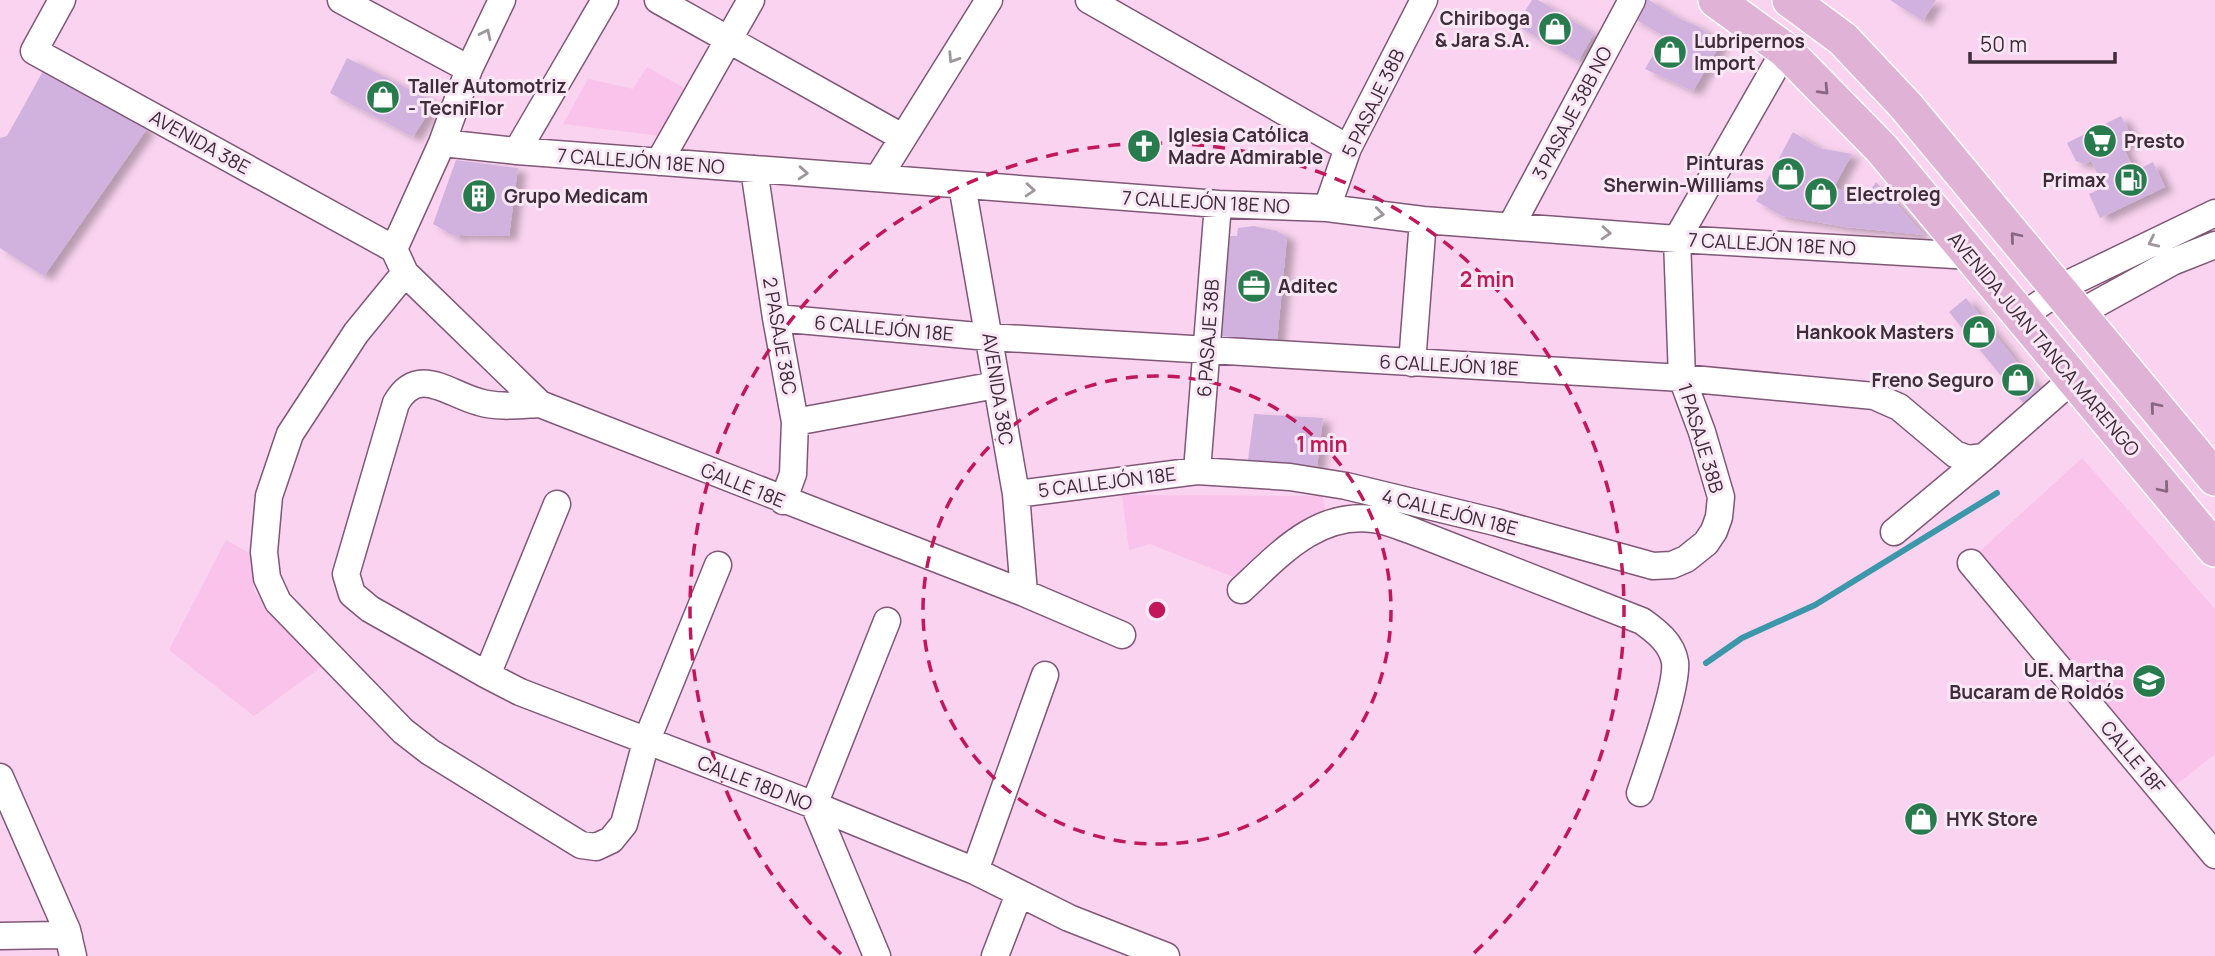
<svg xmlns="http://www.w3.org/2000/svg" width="2215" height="956" font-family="Manrope,sans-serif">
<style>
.built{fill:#f9c3eb}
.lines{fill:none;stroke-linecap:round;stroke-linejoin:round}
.stream{stroke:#3c97ab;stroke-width:6}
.building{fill:#d1b2df;filter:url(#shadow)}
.minor-casing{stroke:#805777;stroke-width:29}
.major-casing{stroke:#fff;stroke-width:38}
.minor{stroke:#fff;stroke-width:26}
.major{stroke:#e0b2d6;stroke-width:35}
.oneway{stroke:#9e969c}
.oneway2{stroke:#876880}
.ring{fill:none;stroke:#c2185b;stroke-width:3.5;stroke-dasharray:12 9}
.labels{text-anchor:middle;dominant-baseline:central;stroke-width:6;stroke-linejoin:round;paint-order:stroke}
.poi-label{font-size:19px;font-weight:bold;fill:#3e2c3a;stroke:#fae7f5;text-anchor:start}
.street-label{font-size:19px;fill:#3e2c3a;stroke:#fae7f5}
.centre{fill:#c2185b;stroke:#fae7f5;stroke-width:3.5}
.ring-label{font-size:21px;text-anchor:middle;font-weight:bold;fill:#c2185b;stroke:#fae7f5;stroke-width:6;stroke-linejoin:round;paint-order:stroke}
</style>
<defs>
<filter id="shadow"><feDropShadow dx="8" dy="4.5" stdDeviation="3.5" flood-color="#0004"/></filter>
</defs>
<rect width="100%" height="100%" fill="#f9d3ef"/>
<path class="built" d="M647,67L686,89L661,136L563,124L588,79L633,89Z
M2082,458L2215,609V754L2172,788L1978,553Z
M1122,495L1323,496L1326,516L1241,580L1150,544L1129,550Z
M226,540L253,555L254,591L325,664L254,716L169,650Z"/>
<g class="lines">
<path class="stream" d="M1706,663L1742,638L1815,605L1997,493"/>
</g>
<path class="building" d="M1532,0H1538L1594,34L1578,61L1516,25Z
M1640,0H1649L1676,17L1699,27L1721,43L1693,91L1645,69L1664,36L1631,17Z
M1890,0H1936L1923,21Z
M347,58L435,102L413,137L330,93Z
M47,64L147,129L44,276L0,248V138L7,136Z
M2121,116L2133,139L2122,145L2135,171L2153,162L2165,187L2100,218L2089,194L2104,187L2091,161L2084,164L2076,161L2067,143Z
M1793,132L1819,148L1852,154L1834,187L1863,201L1876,182L1924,235L1846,227L1782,216L1756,201Z
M456,160L518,168L509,236L460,235L458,238L433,224Z
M1254,226L1277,231L1287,237L1277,341L1221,336L1230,236H1237L1238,228Z
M1966,298L2044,396L2028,409L1949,312Z
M1254,414L1323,418L1317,467L1248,460Z"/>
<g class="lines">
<g class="minor-casing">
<path id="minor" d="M62,0L34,51L394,249L405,273L540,404L1024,593L1122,635
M341,0L469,69
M658,0L902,137
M1089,0L1348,148
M442,143L517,151L1218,204L1327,208L1423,220L1677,239L1971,256
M517,151L605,0
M659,162L751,0
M754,169L776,318L795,422L793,474L783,501
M878,178L989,0
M962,185L1016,494L1024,593
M1327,208L1348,148L1424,0
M1511,226L1632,0
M394,249L442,143L469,69L502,0
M405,273L356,333L290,434L269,496L264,552L267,578L278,602L403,731L430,752L581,845L596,847L611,840L624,824L646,742L718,565
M2078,314L2172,262L2215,245
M2022,316L2074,281L2215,213
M776,318L989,337L1682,378L1874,396L1899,407L1955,454L1968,459L1984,457L2074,378
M1412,363L1423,220
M540,404C520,405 498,408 479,402C448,394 418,364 396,403L346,574L352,594L370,609L487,675L520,692L814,805L975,871L1069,918L1166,956
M795,422L996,385
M1197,471L1218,204
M1016,494L1197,471L1290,477L1346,486L1495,522L1653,566L1672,565L1686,559L1706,543L1714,531L1719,517L1721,497L1702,432L1682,378L1677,239L1785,50
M1894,532L1984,457
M1971,563L2215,855
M1241,590C1279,555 1316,512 1373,519C1385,520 1398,526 1410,530L1642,621C1656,631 1672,643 1675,662C1678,686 1649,766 1640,793
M487,675L557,504
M0,777L67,930L73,956
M975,871L1045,675
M0,936L57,935L69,937
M877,956L814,805L887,621
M995,956L1019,894"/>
</g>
<g class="major-casing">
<path id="major" d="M1716,0L1785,50L1882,149L2215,549
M1790,0L1843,39L1906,106L2215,478"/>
</g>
<use href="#minor" class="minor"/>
<use href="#major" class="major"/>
</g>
<defs><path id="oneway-chevron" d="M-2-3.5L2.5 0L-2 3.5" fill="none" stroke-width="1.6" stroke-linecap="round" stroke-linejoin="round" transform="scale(1.75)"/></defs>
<g class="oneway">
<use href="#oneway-chevron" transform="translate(486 34) rotate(-64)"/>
<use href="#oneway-chevron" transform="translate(953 58) rotate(123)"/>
<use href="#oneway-chevron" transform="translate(803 173) rotate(4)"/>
<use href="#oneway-chevron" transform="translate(1030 190) rotate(4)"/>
<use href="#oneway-chevron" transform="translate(1379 214) rotate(7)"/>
<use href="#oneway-chevron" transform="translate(1606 233) rotate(4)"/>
<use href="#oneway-chevron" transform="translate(2153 242) rotate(155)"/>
</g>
<g class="oneway2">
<use href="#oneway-chevron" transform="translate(1824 90) rotate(46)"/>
<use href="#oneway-chevron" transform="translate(2015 237) rotate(-130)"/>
<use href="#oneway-chevron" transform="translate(2155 407) rotate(-130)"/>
<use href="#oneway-chevron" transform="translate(2164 488) rotate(50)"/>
</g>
<g class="ring">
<circle cx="1157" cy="610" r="234"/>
<path d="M841 954A467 467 0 1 1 1473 954"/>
</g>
<defs>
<g id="shop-disc" transform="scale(1.75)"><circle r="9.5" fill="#277b4d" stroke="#fae7f5"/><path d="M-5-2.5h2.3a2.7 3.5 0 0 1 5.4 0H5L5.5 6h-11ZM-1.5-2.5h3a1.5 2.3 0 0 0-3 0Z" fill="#fff"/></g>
<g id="supermarket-disc" transform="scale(1.75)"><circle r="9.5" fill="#277b4d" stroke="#fae7f5"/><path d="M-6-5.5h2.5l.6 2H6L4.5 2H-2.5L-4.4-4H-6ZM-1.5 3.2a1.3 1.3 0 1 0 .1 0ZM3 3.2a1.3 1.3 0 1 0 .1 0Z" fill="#fff"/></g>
<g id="church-disc" transform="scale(1.75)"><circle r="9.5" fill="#277b4d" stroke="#fae7f5"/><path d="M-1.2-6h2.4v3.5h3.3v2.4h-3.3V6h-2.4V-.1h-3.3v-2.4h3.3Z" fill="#fff"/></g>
<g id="fuel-disc" transform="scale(1.75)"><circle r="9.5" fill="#277b4d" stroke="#fae7f5"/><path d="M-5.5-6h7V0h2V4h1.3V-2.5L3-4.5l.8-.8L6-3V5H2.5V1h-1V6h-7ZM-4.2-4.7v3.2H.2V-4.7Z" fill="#fff"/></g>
<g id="building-disc" transform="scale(1.75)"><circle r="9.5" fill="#277b4d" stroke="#fae7f5"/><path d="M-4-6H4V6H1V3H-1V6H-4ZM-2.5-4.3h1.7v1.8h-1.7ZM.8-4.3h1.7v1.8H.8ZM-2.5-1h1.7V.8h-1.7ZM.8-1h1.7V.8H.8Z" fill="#fff"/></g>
<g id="office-disc" transform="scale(1.75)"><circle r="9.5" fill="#277b4d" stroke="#fae7f5"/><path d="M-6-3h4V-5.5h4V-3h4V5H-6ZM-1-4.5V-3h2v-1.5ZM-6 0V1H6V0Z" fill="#fff"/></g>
<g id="school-disc" transform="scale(1.75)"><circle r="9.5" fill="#277b4d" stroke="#fae7f5"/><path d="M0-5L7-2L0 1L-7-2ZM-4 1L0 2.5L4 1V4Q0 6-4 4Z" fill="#fff"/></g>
</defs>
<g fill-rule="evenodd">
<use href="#shop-disc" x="1555" y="29"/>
<use href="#shop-disc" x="1670" y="52"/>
<use href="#shop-disc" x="383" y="97"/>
<use href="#supermarket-disc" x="2100" y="141"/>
<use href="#church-disc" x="1144" y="146"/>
<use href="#shop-disc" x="1788" y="174"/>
<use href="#fuel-disc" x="2131" y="180"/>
<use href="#shop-disc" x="1821" y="194"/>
<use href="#building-disc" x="479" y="196"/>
<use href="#office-disc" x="1254" y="286"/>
<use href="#shop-disc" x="1979" y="332"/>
<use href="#shop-disc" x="2018" y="380"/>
<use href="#school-disc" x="2149" y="681"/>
<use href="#shop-disc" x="1921" y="819"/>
</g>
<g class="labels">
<g class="poi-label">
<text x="1530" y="18" text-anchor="end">Chiriboga<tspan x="1530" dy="22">&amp; Jara S.A.</tspan></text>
<text x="1694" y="41">Lubripernos<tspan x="1694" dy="22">Import</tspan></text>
<text x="408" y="86">Taller Automotriz<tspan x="408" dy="22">- TecniFlor</tspan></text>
<text x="1168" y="135">Iglesia Católica<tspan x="1168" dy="22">Madre Admirable</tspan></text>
<text x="2124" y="141">Presto</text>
<text x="1764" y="163" text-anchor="end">Pinturas<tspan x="1764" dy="22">Sherwin-Williams</tspan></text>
<text x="2106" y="180" text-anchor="end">Primax</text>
<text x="1846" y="194">Electroleg</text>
<text x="504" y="196">Grupo Medicam</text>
<text x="1278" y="286">Aditec</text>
<text x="1954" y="332" text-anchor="end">Hankook Masters</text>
<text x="1994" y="380" text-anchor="end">Freno Seguro</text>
<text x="2124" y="670" text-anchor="end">UE. Martha<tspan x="2124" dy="22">Bucaram de Roldós</tspan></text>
<text x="1946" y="819">HYK Store</text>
</g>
<g class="street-label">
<text transform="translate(1373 103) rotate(-64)">5 PASAJE 38B</text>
<text transform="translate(1572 113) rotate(-62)">3 PASAJE 38B NO</text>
<text transform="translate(200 142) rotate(29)">AVENIDA 38E</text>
<text transform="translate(641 161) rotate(4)">7 CALLEJÓN 18E NO</text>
<text transform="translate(1206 202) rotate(3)">7 CALLEJÓN 18E NO</text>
<text transform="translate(1772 244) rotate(3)">7 CALLEJÓN 18E NO</text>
<text transform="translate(884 328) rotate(5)">6 CALLEJÓN 18E</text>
<text transform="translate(780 336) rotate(80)">2 PASAJE 38C</text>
<text transform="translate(1208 338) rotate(-86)">6 PASAJE 38B</text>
<text transform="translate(2044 344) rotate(50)">AVENIDA JUAN TANCA MARENGO</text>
<text transform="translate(1449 365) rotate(3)">6 CALLEJÓN 18E</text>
<text transform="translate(998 389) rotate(81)">AVENIDA 38C</text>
<text transform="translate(1701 438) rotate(73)">1 PASAJE 38B</text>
<text transform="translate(1107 482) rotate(-7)">5 CALLEJÓN 18E</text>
<text transform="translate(743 485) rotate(22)">CALLE 18E</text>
<text transform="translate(1450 512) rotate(14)">4 CALLEJÓN 18E</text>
<text transform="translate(2133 757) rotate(50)">CALLE 18F</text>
<text transform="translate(755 783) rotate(21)">CALLE 18D NO</text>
</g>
</g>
<circle cx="1157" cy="610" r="10" class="centre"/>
<g class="ring-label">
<text x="1487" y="287">2 min</text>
<text x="1322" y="452">1 min</text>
</g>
<path d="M1970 52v10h145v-10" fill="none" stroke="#3e2c3a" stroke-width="3.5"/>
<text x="1980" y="52" font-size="21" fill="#3e2c3a" stroke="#fae7f5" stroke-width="5" paint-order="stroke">50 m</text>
</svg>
